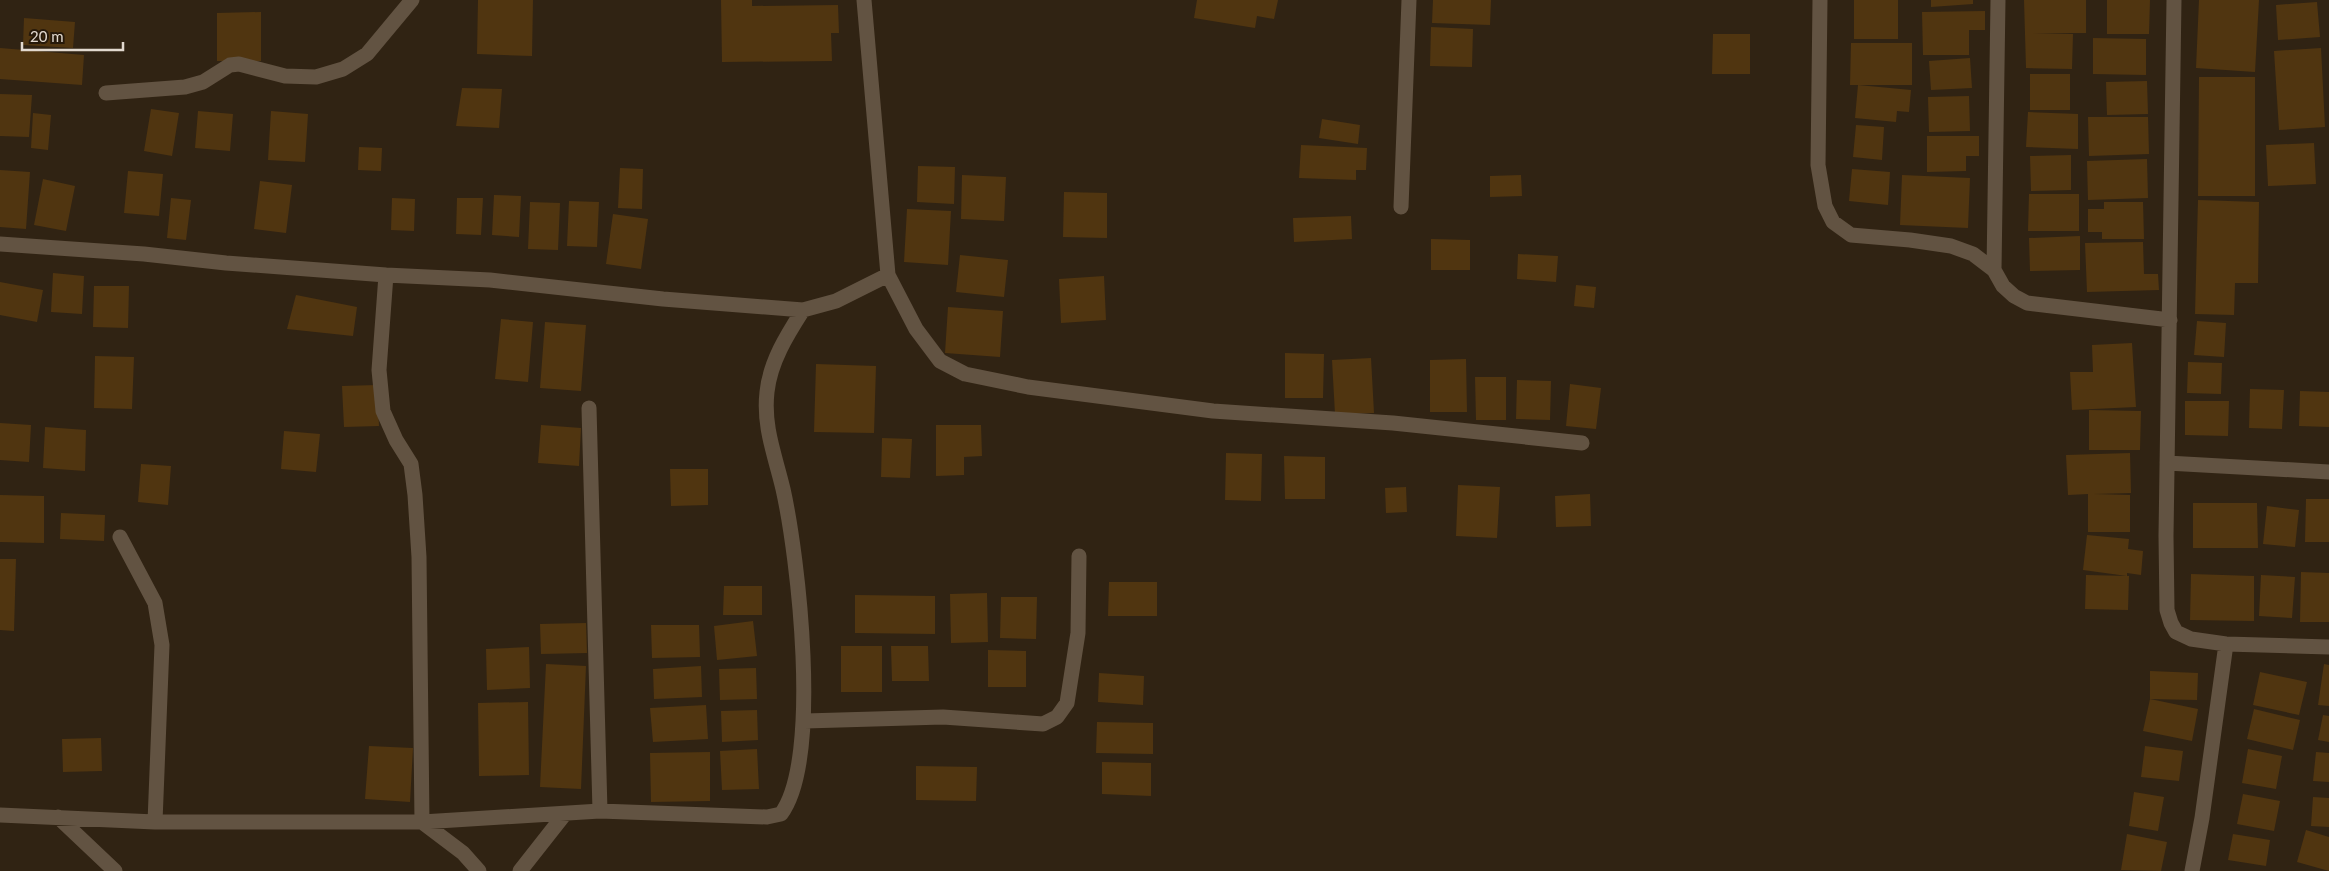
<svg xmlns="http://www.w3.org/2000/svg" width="2329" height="871" font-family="Lato,sans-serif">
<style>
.building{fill:#503510}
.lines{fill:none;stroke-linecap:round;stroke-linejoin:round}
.street{stroke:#625342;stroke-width:15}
</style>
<rect width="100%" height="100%" fill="#302313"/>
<path class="building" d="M478,0H533L532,56L477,54Z
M721,0H752V6L838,5L839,33H831L832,61L722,62Z
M1197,0H1278L1274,19L1257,16L1255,28L1194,18Z
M1433,0H1491L1490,25L1432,23Z
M1854,0H1898V39H1854Z
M1931,0H1973V4L1931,7Z
M2024,0H2086V33H2033L2073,34L2072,69L2026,68Z
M2107,0H2150L2149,34H2107Z
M2199,0H2259L2255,72L2196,68Z
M2317,2L2320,37L2278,40L2276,5Z
M1985,11V30H1969V55H1923L1922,12Z
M261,12V61H217V13Z
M24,18L75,22L73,48L23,45Z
M1431,27L1473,29L1472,67L1430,66Z
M1713,34H1750V74H1712Z
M2093,38L2146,39V75L2093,74Z
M1851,43H1912V85H1850Z
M0,48L84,55L82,85L0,79Z
M2321,48L2325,127L2279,130L2274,51Z
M1970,58L1972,88L1931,90L1929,61Z
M2030,74H2070V110H2030Z
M2199,77H2255V196H2198Z
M2147,81L2148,114L2107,115L2106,82Z
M1858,85L1911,90L1909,112L1897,111L1896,122L1855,118Z
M462,88L502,89L499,128L456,126Z
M0,94L32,95L29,137L0,136Z
M1969,96L1970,131L1929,132L1928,97Z
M151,109L179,113L172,156L144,151Z
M198,111L233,114L230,151L195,148Z
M271,111L308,114L305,162L268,160Z
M2028,112L2078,114V149L2026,147Z
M33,113L51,115L48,150L31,148Z
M2088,117H2148L2149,154L2089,156Z
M1322,119L1360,125L1358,144L1319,138Z
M1856,125L1884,127L1882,160L1853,157Z
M1927,136H1979V156H1966V171L1927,172Z
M2314,143L2316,184L2268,186L2266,145Z
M1301,145L1367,148L1366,170H1356V180L1299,178Z
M359,147L382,148L381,171L358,170Z
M2071,155V190L2031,191L2030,156Z
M2147,159L2148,198L2088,200L2087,161Z
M918,166L955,167L954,204L917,202Z
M620,168L643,169L642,209L618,208Z
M1852,169L1890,172L1888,205L1849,201Z
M0,170L30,172L26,229L0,227Z
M128,171L163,174L159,216L124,213Z
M962,175L1006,177L1004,221L961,219Z
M1521,175L1522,196L1490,197V176Z
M1902,175L1970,178L1968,228L1900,225Z
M43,179L75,186L66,231L34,225Z
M260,181L292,185L286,233L254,229Z
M1064,192L1107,193V238L1063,237Z
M2029,194H2079V231H2028Z
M494,195L521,196L519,237L492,235Z
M171,198L191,200L186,240L167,238Z
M392,198L415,199L414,231L391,230Z
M457,198H483L481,235L456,234Z
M2198,200L2259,202L2258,283H2235L2234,315L2195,314Z
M569,201L599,202L597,247L567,246Z
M530,202L560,203L558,250L528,249Z
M2104,202H2143L2144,239H2102V232H2088V209H2104Z
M907,209L951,211L948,265L904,262Z
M613,214L648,219L641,269L606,264Z
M1351,216L1352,239L1294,242L1293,218Z
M2080,236V270L2030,271L2029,238Z
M1431,239L1470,240V270H1431Z
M2143,242L2144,274H2158L2159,290L2087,292L2085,243Z
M1518,254L1558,256L1556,282L1517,279Z
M960,255L1008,260L1004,297L956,292Z
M53,273L84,276L82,314L51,312Z
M1104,276L1106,320L1061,323L1059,279Z
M0,282L43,290L37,322L0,315Z
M1576,285L1596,287L1594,308L1574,306Z
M94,286H129L128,328L93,327Z
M296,295L357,307L353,336L287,329Z
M948,307L1003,311L1000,357L945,353Z
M501,319L533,322L528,382L495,379Z
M2197,321L2226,323L2224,357L2194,355Z
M545,322L586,325L581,391L540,388Z
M2132,343L2136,407L2072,410L2070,372H2093L2092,345Z
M1285,353L1324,354L1323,398H1285Z
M95,356L134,357L132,409L94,408Z
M1371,358L1374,413L1335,414L1332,360Z
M1466,359L1467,412H1430V360Z
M2188,362L2222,363L2221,394L2187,393Z
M816,364L876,366L874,433L814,432Z
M1475,377H1506V420H1476Z
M1517,380L1551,381L1550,420L1516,419Z
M1570,384L1601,388L1596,429L1566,426Z
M377,385L379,426L344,427L342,386Z
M2250,389L2284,390L2282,429L2249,428Z
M2300,391L2329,392V427L2299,426Z
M2185,401H2229L2228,436L2185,435Z
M2089,410L2141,411L2140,450H2089Z
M0,423L31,425L29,462L0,460Z
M541,425L581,428L579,466L538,463Z
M936,425H981L982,456L964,457V475L936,476Z
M45,427L86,430L85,471L43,468Z
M284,431L320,434L316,472L281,469Z
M882,438L912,439L910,478L881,477Z
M1226,453L1262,454L1261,501L1225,500Z
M2130,453L2131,493L2094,494L2130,495V532H2088V494L2068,495L2066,455Z
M1284,456L1325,457V499H1285Z
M141,464L171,466L168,505L138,502Z
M670,469H708V505L671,506Z
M1458,485L1500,487L1497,538L1456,536Z
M1406,487L1407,512L1386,513L1385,488Z
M1590,494L1591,526L1556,527L1555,496Z
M0,495L44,496V543L0,542Z
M2306,499H2329V542H2305Z
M2193,503H2257L2258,548H2193Z
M2267,506L2299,510L2295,547L2263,544Z
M61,513L105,515L104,541L60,539Z
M2087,535L2129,539L2128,549L2143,551L2141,575L2127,573V576L2083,570Z
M0,559H16L14,631L0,630Z
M2301,572L2329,573V622H2300Z
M2191,574L2254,576V621L2190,620Z
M2086,575L2129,576L2128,610L2085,609Z
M2261,575L2295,577L2292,618L2259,616Z
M1109,582H1157V616H1108Z
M724,586H762V615H723Z
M987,593L988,642L951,643L950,594Z
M855,595L935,596V634L855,633Z
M1001,597H1037L1036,639L1000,638Z
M753,621L757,656L717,660L714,626Z
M586,623L587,653L541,654L540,624Z
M651,625H699L700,657L652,658Z
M841,646H882V692H841Z
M891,646H928L929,681H892Z
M529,647L530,688L487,690L486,649Z
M988,650L1026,651V687H988Z
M546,664L586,666L581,789L540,787Z
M2324,664L2329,665V706L2318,705Z
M701,666L702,697L654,699L653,669Z
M756,668L757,699L720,700L719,669Z
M2150,671L2198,673L2197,700L2150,699Z
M2260,672L2307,682L2299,715L2253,705Z
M1099,673L1144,676L1143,705L1098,702Z
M2150,699L2198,709L2192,741L2143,731Z
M528,702L529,775L479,776L478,703Z
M706,705L708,739L653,742L650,708Z
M2254,709L2300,720L2293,750L2247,739Z
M757,710L758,740L722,742L721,711Z
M2323,715L2329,716V742L2318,740Z
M1097,722L1153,723V754L1096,753Z
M101,738L102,771L63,772L62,739Z
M369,746L413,748L410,802L365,799Z
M2145,746L2183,751L2179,781L2141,777Z
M757,749L759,789L722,790L720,751Z
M2248,749L2282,756L2276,789L2242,783Z
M710,752V801L651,802L650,753Z
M2316,752L2329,753V782L2313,781Z
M1102,762L1151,763V796L1102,794Z
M916,766L977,767L976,801L916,800Z
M2134,792L2164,797L2158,831L2129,826Z
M2243,794L2280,801L2274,831L2237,824Z
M2313,797L2329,798V827L2311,826Z
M2306,830L2329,837V871L2297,862Z
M2127,834L2167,842L2161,871L2121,870Z
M2233,834L2270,840L2266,866L2228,860Z"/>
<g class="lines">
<path class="street" d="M864,0L888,275L916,329L940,361L965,374L1028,387L1213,411L1393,423L1582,443
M1820,0L1818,165L1825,206L1833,222L1851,235L1910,240L1951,246L1973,254L1994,270L2003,286L2014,296L2027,303L2170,320
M2174,0L2166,536L2167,610L2171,623L2176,632L2191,639L2226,644L2329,647
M106,93L185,87L203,82L230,65L239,64L285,76L316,77L343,69L367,54L412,0
M1401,207L1409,0
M0,244L144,254L226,263L386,275L490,280L663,299L803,310L836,301L888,275
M1994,270L1998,0
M386,275L379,370L383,411L396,440L411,464L415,495L419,557L422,822L463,853L479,871
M589,408L600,811
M2167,463L2329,472
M120,537L155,603L162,645L155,822
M805,721L943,717L1043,724L1057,717L1067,703L1078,633L1079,556
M0,815L155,822H422L600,811L767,817L781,814C822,759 798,556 783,489C775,455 763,427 767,392C770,362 787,335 803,310
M58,817L115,871
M520,871L564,815
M2192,871L2202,818L2226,644"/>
</g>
<path d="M22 42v8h101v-8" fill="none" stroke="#e2d9cf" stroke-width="2.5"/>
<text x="30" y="42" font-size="15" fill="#e2d9cf" stroke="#26190a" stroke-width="4" paint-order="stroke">20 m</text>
</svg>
